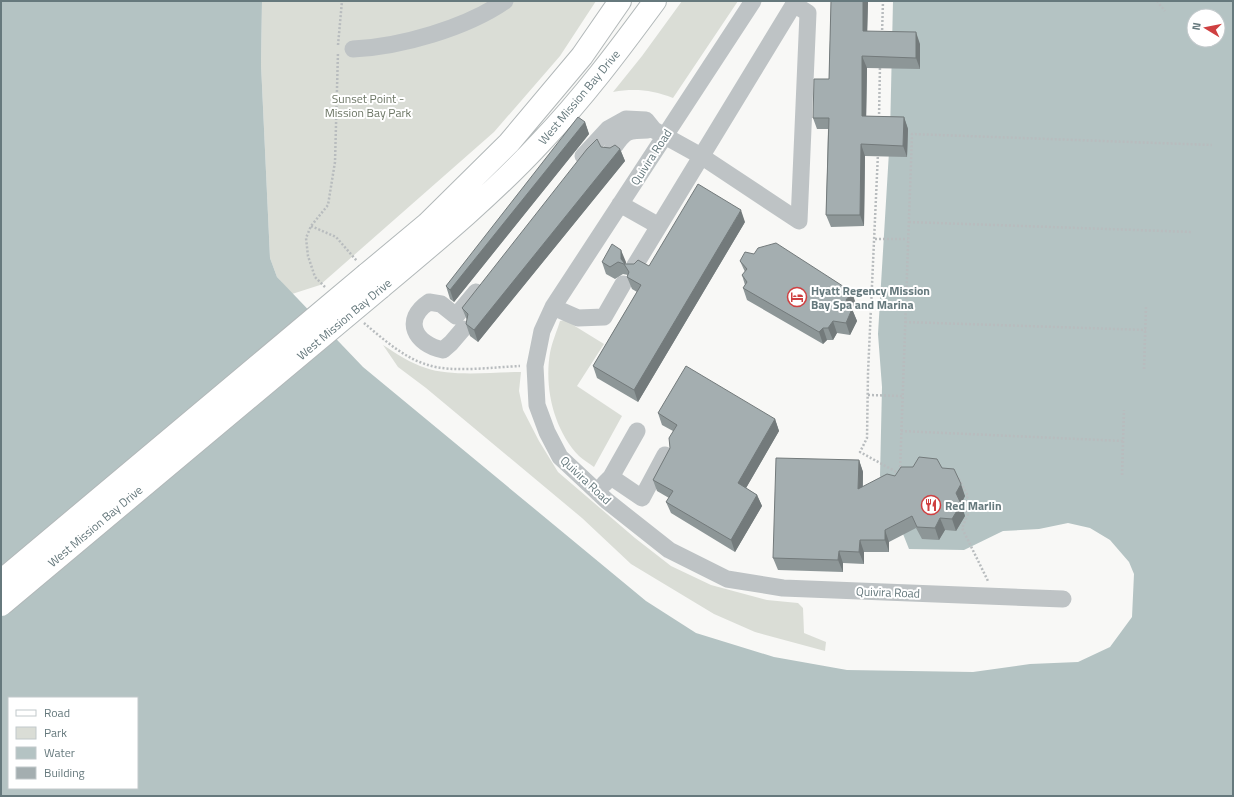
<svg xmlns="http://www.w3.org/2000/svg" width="1234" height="797" font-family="'Titillium Web',sans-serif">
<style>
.green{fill:#daddd6}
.water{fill:#b4c3c3;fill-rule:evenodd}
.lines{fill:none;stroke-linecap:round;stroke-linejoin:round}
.major-casing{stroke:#b2b8b9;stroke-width:24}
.path{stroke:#b8bcbe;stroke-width:2.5;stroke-dasharray:2 2;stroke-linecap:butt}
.minor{stroke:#bec3c5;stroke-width:17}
.major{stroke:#fff;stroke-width:22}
.major-bridge-casing{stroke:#b2b8b9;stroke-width:24;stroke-linecap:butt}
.major-bridge{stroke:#fff;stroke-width:22}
.wall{fill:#8d9697}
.shaded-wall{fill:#737a7b}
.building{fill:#a4aeb0;stroke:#737a7b}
.labels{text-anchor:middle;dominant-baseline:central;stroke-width:4;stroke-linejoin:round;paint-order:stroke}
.street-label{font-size:12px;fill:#66797d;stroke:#fff}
.park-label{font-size:12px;fill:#6c7665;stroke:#fff}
.poi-label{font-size:12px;font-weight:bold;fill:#66797d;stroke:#fff;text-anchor:start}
</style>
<rect width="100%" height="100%" fill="#f8f8f6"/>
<path class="green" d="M262,1H596L560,56L494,132L320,285L292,294L277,277L270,258L261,64Z
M682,1H738L673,98C652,90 635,88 613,92L642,56Z
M565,320L604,344L577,386L622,416L594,467C589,463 583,460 579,456C554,430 544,388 550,353C552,342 557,331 560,321Z
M383,345C397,354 410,363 426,368C451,377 494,372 521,372L519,391L523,410L539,441L558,472L635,538L671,566L711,585L767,600L798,603L803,608L804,633L826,642L825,651L755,632L714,614L631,564L582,518L426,388L398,367Z"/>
<path class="water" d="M1,1H262L261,64L270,258L277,277L363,367L646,601L696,633L774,657L847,670L973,672L1030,664L1078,662L1110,647L1132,617L1134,574L1129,562L1110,540L1090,528L1068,523L1039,529L1003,531L964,550L909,549L880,476L882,387L878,334L890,135L893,1H1233V796H1ZM1194,16H1218V40H1194ZM9,698H137V788H9Z"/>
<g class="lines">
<g class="major-casing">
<path id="major" d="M367,274L427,224L509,143L582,56L620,1
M380,288C435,242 492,195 541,142C583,98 619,50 655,1"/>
</g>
<path class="path" d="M1157,1L1165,11
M882,34L883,1
M338,45L342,1
M879,118L880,65
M878,153L868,373L867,438L860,452L900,474
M909,222L1192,232
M311,226L336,237L357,261
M875,239H908
M325,287L315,277L308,256L306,238L311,226L328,205L335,162L338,52
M905,322L1146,330
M364,323C383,339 404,358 428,365C452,373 494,367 520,366
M1144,369L1146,305
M868,395L902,396
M901,431L1123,441
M900,471L912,134L1212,145
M1122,475L1124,410
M955,478L959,479L968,496L963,507L968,514L962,528L988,581"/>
<path class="minor" d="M753,1L553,307L542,331L535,366L537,405L547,432L560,457L607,501L669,550L727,579L783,588L1063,599
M353,49C400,47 466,28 505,1
M611,151C625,132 624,130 648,130
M583,156L608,129L626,119L646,120L654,130L701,156L799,221L808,13L794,4L634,267
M620,204L659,226
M553,307L578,318L604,317L623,284
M463,329L451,343L443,350C415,344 402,320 429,302L441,304L456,316L476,292
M611,477L642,498L665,455
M604,484L611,477L637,431"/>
<use href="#major" class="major"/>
<g class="major-bridge-casing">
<path id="major-bridge" d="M1,581L367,274
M1,605L380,288"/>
</g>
<use href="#major-bridge" class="major-bridge"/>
</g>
<path class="wall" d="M831,1H868L867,31L920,44V69L867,68L866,116L904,117L908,129L907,157L865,156L864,226L831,227L826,215L828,129H817L813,118L829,79Z
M585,122L589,134L454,302L450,299L446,286Z
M601,147L620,149L625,161L478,342L470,336L466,324L467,320L462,308Z
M745,222L638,402L597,378L593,366L637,292L632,289L627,277L628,275L623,274L615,279L606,274L602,262H626L625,264L649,266Z
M740,261L856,304L852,309L857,321L850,335L837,333L833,340H827L823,344L747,300L743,288L745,285L742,275L745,272Z
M658,413L775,419L779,431L746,488L757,495L762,506L735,552L671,513L666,502L669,498L657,491L653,480L670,448L673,431L662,425Z
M859,460L863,472V487L895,476L942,468L965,496L961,504L965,516L956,531L945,530L939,540L922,539L916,528L889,542V552H864V564L843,563V572L778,570L773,558Z"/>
<path class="shaded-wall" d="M863,1H868L867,42L863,31Z
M916,32L920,44V69L916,58Z
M862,56L867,68L866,128L862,116Z
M904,117L908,129L907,157L903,146Z
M585,122L589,134L454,302L450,290Z
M861,144L865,156L864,226L860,215Z
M620,149L625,161L478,342L474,330Z
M741,210L745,222L638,402L634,390Z
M621,250L626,262L625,266L621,259Z
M852,292L856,304L850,312L846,300Z
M852,309L857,321L850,335L846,323Z
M833,321L837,333L833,340L828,328Z
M823,328L827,340L823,344L819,332Z
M775,419L779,431L742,495L738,483Z
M859,460L863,472L862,501L858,489Z
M961,484L965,496L961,504L965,516L956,531L952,519L956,493Z
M757,495L762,506L735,552L731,540Z
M940,518L945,530L939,540L935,528Z
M885,530L889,542V552L885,540Z
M860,540L864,552V564L859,552Z
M839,551L843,563V572L838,560Z"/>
<path class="building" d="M831,1H863V31L916,32V58L862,56V116L904,117L903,146L861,144L860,215H826L829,118H813L814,79H829Z
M578,117L585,122L450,290L446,286Z
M597,139L601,147L610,148L615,145L620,149L474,330L466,324L468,314L462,308L587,149Z
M698,184L741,210L634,390L593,366L641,285L627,277L629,272L624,264L618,262L610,267L602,262L612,244L621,250V259L625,264H634L638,260L649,266Z
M776,243L852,292L846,300L852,309L846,323L833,321L828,328H823L819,332L743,288L747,282L742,275L747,269L740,261L745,252L754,254L758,248Z
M686,366L775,419L738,483L757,495L731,540L666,502L673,491L653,480L670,448L669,438L677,425L658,413Z
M919,457L937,459L942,468L954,469L961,484L956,493L961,504L952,519L940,518L935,528L917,527L912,516L885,530V540H860L859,552L839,551L838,560L773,558L776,458L859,460L858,489L887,474L895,476L901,467H913Z"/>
<defs>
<g id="hotel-ring" transform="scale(1)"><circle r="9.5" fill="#fff" stroke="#cf4041" stroke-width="1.5"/><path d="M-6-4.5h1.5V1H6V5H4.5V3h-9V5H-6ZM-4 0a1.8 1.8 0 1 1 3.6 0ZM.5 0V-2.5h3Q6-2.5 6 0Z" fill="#cf4041"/></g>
<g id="restaurant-ring" transform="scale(1)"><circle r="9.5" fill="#fff" stroke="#cf4041" stroke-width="1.5"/><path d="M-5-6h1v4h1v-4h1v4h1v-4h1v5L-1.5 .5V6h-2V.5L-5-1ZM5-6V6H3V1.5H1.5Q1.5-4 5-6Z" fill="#cf4041"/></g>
</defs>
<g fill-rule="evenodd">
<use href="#hotel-ring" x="797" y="297"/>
<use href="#restaurant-ring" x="931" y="505"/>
</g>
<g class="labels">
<g class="street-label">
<text transform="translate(579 97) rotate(-50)">West Mission Bay Drive</text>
<text transform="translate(651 157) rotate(-57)">Quivira Road</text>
<text transform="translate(344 319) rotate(-40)">West Mission Bay Drive</text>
<text transform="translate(586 480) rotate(43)">Quivira Road</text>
<text transform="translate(95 526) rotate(-40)">West Mission Bay Drive</text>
<text transform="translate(888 592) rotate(2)">Quivira Road</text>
</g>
<g class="park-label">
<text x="368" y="98">Sunset Point -<tspan x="368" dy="14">Mission Bay Park</tspan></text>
</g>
<g class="poi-label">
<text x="811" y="290">Hyatt Regency Mission<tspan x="811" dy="14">Bay Spa and Marina</tspan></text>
<text x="945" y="505">Red Marlin</text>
</g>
</g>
<rect width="1234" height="797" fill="none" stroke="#66797d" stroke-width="4"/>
<rect x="8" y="697" width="130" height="92" fill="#ffffff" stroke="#c2c9cb"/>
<rect x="16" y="710" width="20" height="6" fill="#ffffff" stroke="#c2c9cb"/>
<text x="44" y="717" font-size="12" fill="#66797d">Road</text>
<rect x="16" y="727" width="20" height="12" fill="#daddd6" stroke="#c2c9cb"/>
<text x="44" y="737" font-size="12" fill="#66797d">Park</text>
<rect x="16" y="747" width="20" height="12" fill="#b4c3c3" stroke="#c2c9cb"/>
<text x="44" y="757" font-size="12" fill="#66797d">Water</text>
<rect x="16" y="767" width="20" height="12" fill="#a4aeb0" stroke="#c2c9cb"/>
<text x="44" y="777" font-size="12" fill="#66797d">Building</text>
<g transform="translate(1206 28) rotate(280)"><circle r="19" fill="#ffffff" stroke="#c2c9cb"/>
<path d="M0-3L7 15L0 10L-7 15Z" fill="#cf4041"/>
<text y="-6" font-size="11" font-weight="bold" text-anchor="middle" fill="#66797d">N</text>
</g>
</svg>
